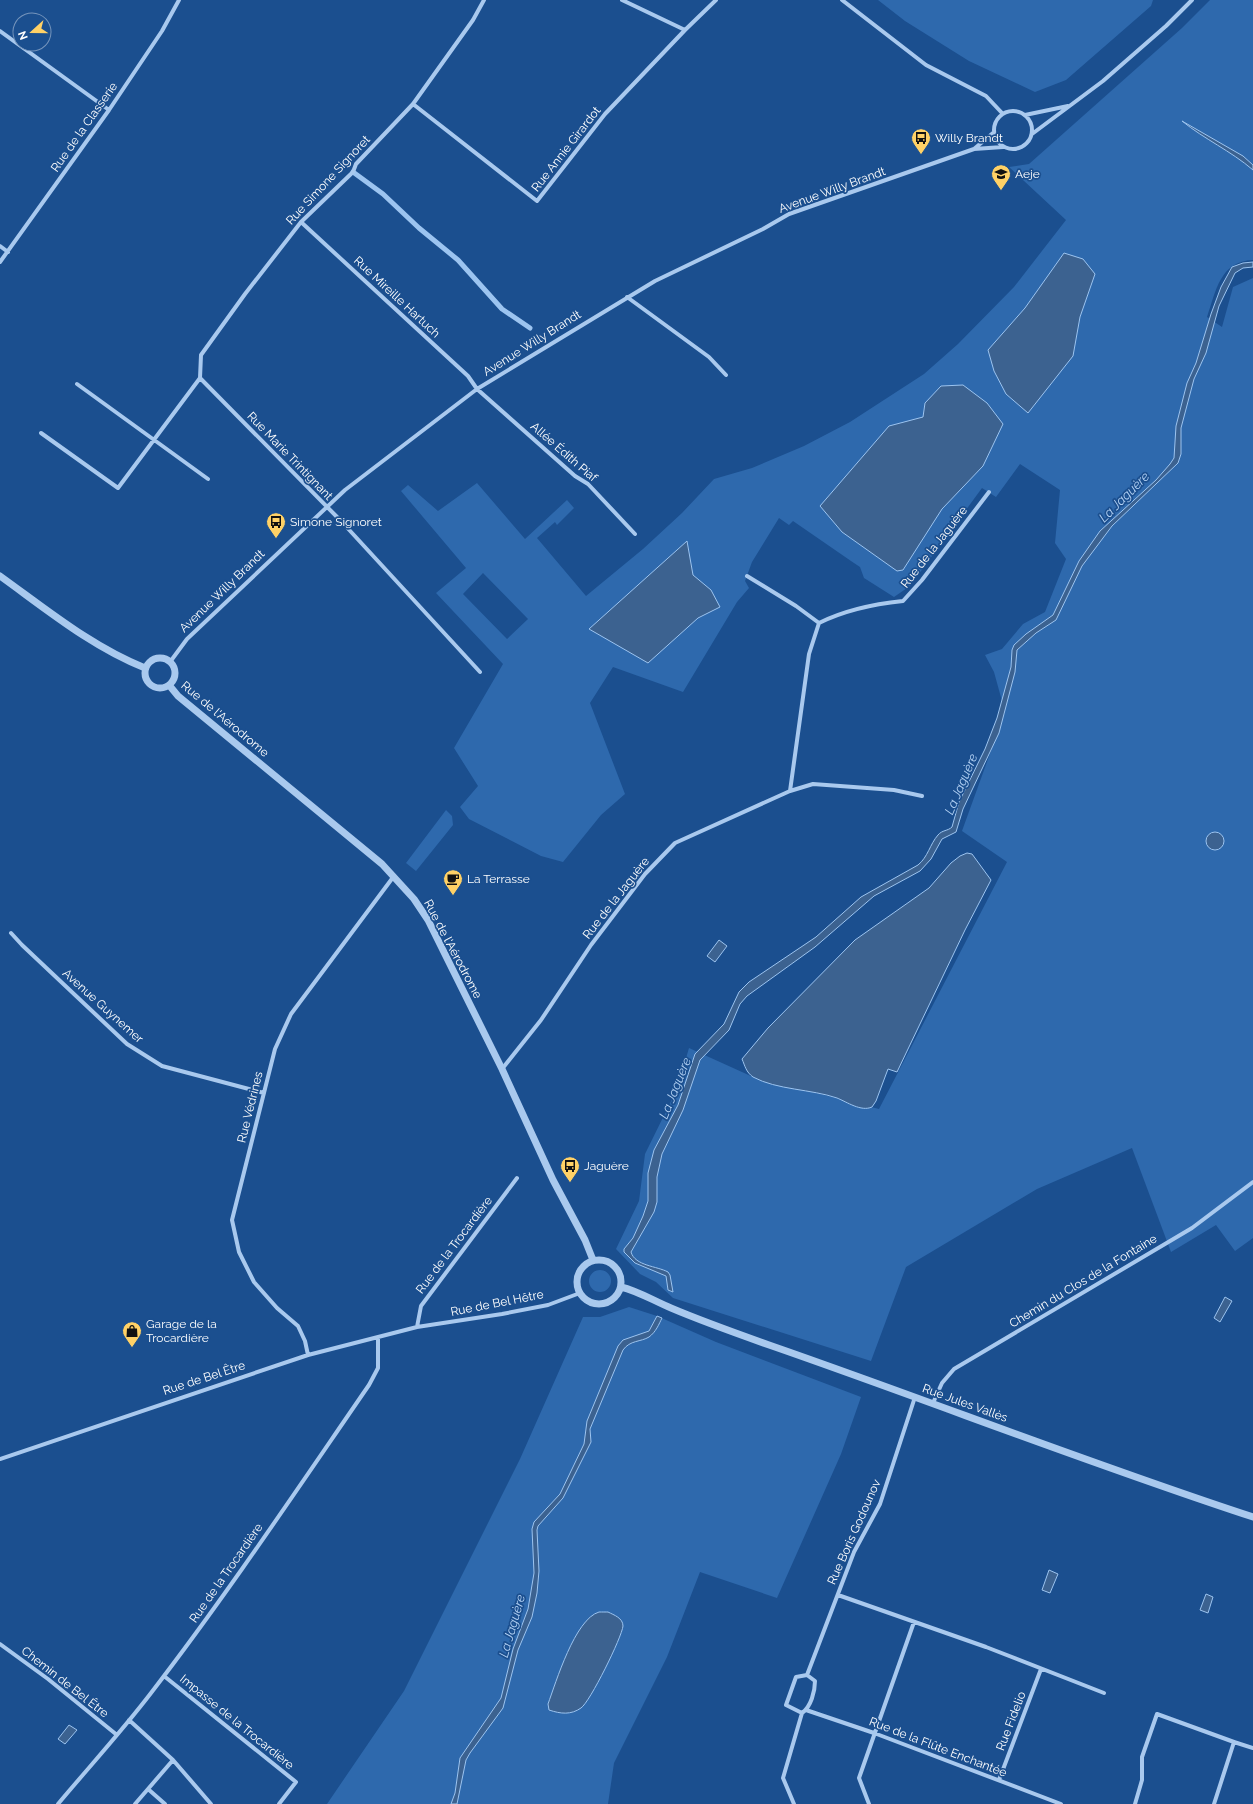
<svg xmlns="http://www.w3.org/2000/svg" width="1253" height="1804" font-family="Raleway,sans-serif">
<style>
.green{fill:#2e69ad;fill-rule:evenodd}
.water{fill:#3c6290;stroke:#9cc4f0}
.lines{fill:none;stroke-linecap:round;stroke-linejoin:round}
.stream{stroke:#9cc4f0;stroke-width:5}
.minor{stroke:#a9c9ee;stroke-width:4}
.tertiary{stroke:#a9c9ee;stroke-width:7}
.labels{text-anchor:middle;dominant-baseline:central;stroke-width:3.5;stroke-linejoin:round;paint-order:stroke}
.street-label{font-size:12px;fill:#fff;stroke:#1b4f8f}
.poi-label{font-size:12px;fill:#fff;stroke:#1b4f8f;text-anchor:start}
.water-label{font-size:13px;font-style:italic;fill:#b5d3f5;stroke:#1b4f8f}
</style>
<rect width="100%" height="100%" fill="#1b4f8f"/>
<path class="green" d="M878,0H1153L1151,6L1066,80L1035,92L969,61L905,21Z
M1210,0H1253V260C1220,261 1216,291 1207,317L1222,327L1233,287L1253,278V1238L1235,1251L1216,1225L1171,1252L1132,1148L1037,1189L906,1267L871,1361L673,1298L656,1282L640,1274L616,1249L639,1201L645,1154L677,1089L689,1048L753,1077L879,1109L1007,862L962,831L1005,712L994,672L985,655L1002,649L1023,624L1045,612L1066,559L1055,543L1060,490L1020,464L996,497L982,488L910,586L894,597L864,578L860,567L851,561L793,521L789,525L779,518L752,562L745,581L749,588L737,602L683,692L613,667L590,703L625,794L601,815L563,862L541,856L469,819L460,807L478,786L454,748L503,664L436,593L466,568L401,491L408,485L438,511L477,483L525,539L567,500L574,508L557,525L555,522L537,538L586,596L643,549L682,513L714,479L752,468L804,446L850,422L924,374L958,344L1014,287L1066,220L1009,167L1029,164L1182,28ZM483,573L528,619L507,639L463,594Z
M446,810L452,816L453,825L416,871L406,863Z
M589 1281a11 11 0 1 1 22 0a11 11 0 1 1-22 0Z
M629,1307L657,1316L716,1342L861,1397L841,1454L777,1598L700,1572L667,1657L614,1763L608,1804H327L404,1691L520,1459L583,1317H600Z"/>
<path class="water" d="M1182,121L1243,156L1253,165V170C1231,151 1204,139 1182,121Z
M1064,253L1083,259L1095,274L1080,317L1073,356L1028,413L1006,394L994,371L988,350L1025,308Z
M1253,262V267L1243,268L1235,273L1219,306L1206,353L1194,379L1181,428V454L1178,463L1112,526L1082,566L1056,620L1036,633L1017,650L1015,672L999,733L963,809L956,832L942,839L931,859L920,871L874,896L815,947L747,996L740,1004L729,1030L700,1060L683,1110L662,1154L657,1177V1202L654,1212L631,1252C635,1266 657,1266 668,1272L670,1275L673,1292L668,1290L666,1276L635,1263L624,1252V1249L633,1238L643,1216L648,1201V1173L654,1150L678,1105L695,1054L724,1024L739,992L749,982L816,937L861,897L918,865C928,857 930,844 938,835C942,830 948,831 952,827L959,802L985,749L997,718L1011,667L1012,650L1014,645L1026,634L1053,615L1079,561L1100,531L1156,480L1170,464L1174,458L1176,426L1187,383L1196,363L1211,314L1221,287L1232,267L1243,263Z
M963,385L987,403L1003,424L983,466L942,509L903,570L897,571L842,532L820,506L889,426L923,417L925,403L941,386Z
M687,541L693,575L711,590L720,607L698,618L648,663L589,629Z
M1206 841a9 9 0 1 1 18 0a9 9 0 1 1-18 0Z
M967,853L972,854L991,880L965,930L897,1072L888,1069L876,1101L872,1107C861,1112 847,1102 837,1098C811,1089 777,1090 753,1077C746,1072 745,1066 742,1059L768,1028L855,940L929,888L951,863L960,856Z
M719,940L727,946L715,962L707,956Z
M1225,1297L1232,1301L1220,1322L1214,1318Z
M657,1316L662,1318C659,1324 656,1332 649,1337C641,1342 630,1340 623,1350L590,1429L591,1442L563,1498L538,1526L537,1530L539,1571L537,1593L532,1617L518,1650L503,1708L470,1753L466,1760L457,1804H451L455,1793L460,1758L501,1698L513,1649L528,1609L534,1573L532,1529L534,1522L560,1494L584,1444L587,1421L618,1346L623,1340L649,1331Z
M1049,1570L1058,1574L1050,1593L1042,1590Z
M1206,1594L1213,1597L1208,1613L1200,1610Z
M608,1612C614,1615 623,1618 623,1626C622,1637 590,1702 581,1708C571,1715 561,1714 549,1710L548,1704C556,1682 575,1619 599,1612C602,1612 606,1612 608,1612Z
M69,1725L77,1730L65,1744L58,1739Z"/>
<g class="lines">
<path class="stream" d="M353,172L383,194L419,228L458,260L502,309L530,328"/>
<path class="minor" d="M622,0L685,30
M842,0L926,65L986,96L1002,113
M0,31L109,110
M413,104L537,201L605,114L685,30L716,0
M994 130a19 19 0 1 1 38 0a19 19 0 1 1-38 0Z
M1025,115L1068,106
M1032,134L1103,81L1166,26L1192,0
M974,149L993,133
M301,222L468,376L477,389L575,476L588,484L635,534
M0,246L8,252
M0,262L109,110L162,31L179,0
M627,297L709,357L726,375
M200,378L201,355L245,294L301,222L353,172L356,164L413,104L473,20L484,0
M200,378L341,521L480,672
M77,384L208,479
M41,433L118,488L200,378
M747,576L796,606L819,623
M170,662L187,639L345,490L477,389L655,281L763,229L789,214L974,149L1003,147
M790,791L813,784L894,790L922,796
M11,933L22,945L127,1044L162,1066L264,1093
M502,1069L541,1020L591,945L645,874L675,843L790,791L809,654L819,623C845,610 874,604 903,601L922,580L989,492
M417,1327L421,1306L517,1178
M308,1355L305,1341L298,1326L277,1308L254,1282L239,1252L232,1220L275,1049L291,1014L394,876
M933,1403L942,1383L954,1369L1192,1228L1253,1182
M0,1459L308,1355L417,1327L502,1314L548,1305L580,1293
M838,1595L986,1647L1104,1693
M0,1644L48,1679L117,1735
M807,1675L854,1552L880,1504L915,1397
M807,1675L815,1681C815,1691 811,1707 802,1713L786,1705L796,1677Z
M164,1676L296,1782L279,1804
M806,1710L874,1733L1061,1804
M129,1720L173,1760L211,1804
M1234,1742L1253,1748
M999,1780L1041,1669
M58,1804C89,1767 122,1731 151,1693C228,1593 298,1488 369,1385L378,1368V1337
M135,1804L148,1789
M165,1804L148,1789L173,1760
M794,1804L783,1778L802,1713
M869,1804L859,1778L914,1622
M1135,1804L1142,1780V1757L1157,1714L1234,1742L1214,1804"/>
<path class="tertiary" d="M0,576C46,609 92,647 145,668
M145 673a15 15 0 1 1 30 0a15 15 0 1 1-30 0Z
M169,685L178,696L382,864L414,899L428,920L502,1069L553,1180L585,1240L593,1260
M577 1282a22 22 0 1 1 44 0a22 22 0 1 1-44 0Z
M621,1287C638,1291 654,1301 671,1308C704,1322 738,1334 772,1346C933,1402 1091,1464 1253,1517"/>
</g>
<defs>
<g id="bus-pin" transform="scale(1)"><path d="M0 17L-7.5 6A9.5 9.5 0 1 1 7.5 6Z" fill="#ffd166" stroke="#1b4f8f"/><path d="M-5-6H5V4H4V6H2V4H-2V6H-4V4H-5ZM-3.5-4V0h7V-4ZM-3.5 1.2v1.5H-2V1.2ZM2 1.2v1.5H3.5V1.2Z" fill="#111"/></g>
<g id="school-pin" transform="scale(1)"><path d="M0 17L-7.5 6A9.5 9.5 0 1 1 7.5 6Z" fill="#ffd166" stroke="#1b4f8f"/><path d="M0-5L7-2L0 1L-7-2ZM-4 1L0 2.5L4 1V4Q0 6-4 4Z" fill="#111"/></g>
<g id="cafe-pin" transform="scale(1)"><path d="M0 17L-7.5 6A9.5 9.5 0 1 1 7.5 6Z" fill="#ffd166" stroke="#1b4f8f"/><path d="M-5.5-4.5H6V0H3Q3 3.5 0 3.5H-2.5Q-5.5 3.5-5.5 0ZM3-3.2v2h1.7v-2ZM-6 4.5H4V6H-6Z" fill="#111"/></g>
<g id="shop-pin" transform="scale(1)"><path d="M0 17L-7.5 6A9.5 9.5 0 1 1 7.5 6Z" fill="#ffd166" stroke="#1b4f8f"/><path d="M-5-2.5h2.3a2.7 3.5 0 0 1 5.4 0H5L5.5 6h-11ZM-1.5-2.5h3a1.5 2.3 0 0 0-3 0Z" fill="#111"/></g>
</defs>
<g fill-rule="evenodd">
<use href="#bus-pin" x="921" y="138"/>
<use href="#school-pin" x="1001" y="174"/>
<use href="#bus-pin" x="276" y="522"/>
<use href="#cafe-pin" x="453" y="879"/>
<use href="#bus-pin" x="570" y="1166"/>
<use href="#shop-pin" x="132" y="1331"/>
</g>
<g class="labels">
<g class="street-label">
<text transform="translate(84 127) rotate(-55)">Rue de la Classerie</text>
<text transform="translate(566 149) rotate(-52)">Rue Annie Girardot</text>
<text transform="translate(328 180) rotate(-47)">Rue Simone Signoret</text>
<text transform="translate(832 190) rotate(-20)">Avenue Willy Brandt</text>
<text transform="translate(397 297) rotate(43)">Rue Mireille Hartuch</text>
<text transform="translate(532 343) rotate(-32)">Avenue Willy Brandt</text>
<text transform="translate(564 452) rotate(41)">Allée Édith Piaf</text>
<text transform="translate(290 456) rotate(46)">Rue Marie Trintignant</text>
<text transform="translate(934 547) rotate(-52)">Rue de la Jaguère</text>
<text transform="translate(222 591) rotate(-44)">Avenue Willy Brandt</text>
<text transform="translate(225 719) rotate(40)">Rue de l'Aérodrome</text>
<text transform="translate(616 898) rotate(-52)">Rue de la Jaguère</text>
<text transform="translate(453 949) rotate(62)">Rue de l'Aérodrome</text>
<text transform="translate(103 1006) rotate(42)">Avenue Guynemer</text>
<text transform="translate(250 1107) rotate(-76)">Rue Védrines</text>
<text transform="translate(454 1245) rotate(-53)">Rue de la Trocardière</text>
<text transform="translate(1083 1281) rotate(-31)">Chemin du Clos de la Fontaine</text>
<text transform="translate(497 1303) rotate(-11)">Rue de Bel Hêtre</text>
<text transform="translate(204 1378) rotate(-18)">Rue de Bel Être</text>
<text transform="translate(965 1403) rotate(20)">Rue Jules Vallès</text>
<text transform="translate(854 1532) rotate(-66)">Rue Boris Godounov</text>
<text transform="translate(226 1573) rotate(-55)">Rue de la Trocardière</text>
<text transform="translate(65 1682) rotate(38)">Chemin de Bel Être</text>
<text transform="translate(1011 1721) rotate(-69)">Rue Fidelio</text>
<text transform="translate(237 1722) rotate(39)">Impasse de la Trocardière</text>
<text transform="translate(938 1747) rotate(21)">Rue de la Flûte Enchantée</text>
</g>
<g class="poi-label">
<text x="935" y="138">Willy Brandt</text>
<text x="1015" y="174">Aeje</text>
<text x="290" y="522">Simone Signoret</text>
<text x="467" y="879">La Terrasse</text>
<text x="584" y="1166">Jaguère</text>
<text x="146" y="1324">Garage de la<tspan x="146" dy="14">Trocardière</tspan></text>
</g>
<g class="water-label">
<text transform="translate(1124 497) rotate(-45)">La Jaguère</text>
<text transform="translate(961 784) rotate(-67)">La Jaguère</text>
<text transform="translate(675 1088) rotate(-68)">La Jaguère</text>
<text transform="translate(512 1626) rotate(-74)">La Jaguère</text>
</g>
</g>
<g transform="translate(32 32) rotate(249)"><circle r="19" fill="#1b4f8f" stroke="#7695bc"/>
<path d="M0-3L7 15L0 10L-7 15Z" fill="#ffd166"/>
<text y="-6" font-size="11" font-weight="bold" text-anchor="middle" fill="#ffffff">N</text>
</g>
</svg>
